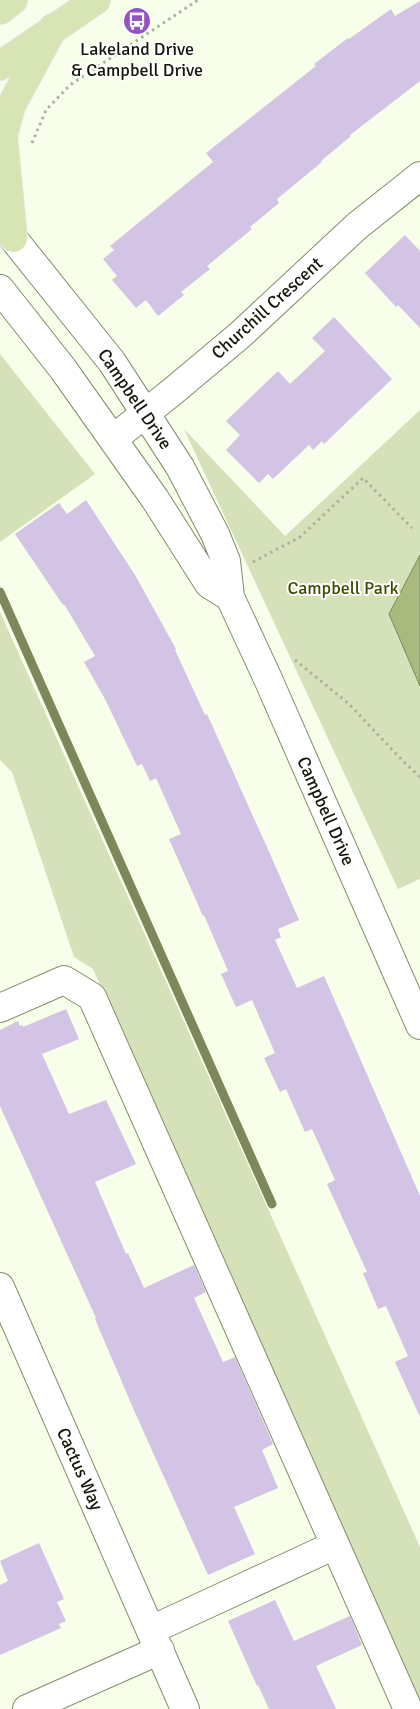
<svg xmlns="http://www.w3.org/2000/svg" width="420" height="1709" font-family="Signika,sans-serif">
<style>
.green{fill:#d5e2b9}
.water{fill:#a8ba7d;stroke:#7b895a}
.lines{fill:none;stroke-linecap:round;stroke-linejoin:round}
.stream{stroke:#7b895a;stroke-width:9}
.building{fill:#d3c3e4}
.minor-casing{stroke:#828c6b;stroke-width:30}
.major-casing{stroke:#e3e3e1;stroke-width:30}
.path{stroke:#abb19f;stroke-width:3;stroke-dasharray:2.5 4;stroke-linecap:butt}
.minor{stroke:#fff;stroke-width:28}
.major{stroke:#d7e5b4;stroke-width:28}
.labels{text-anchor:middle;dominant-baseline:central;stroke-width:4;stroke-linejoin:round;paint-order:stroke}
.poi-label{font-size:18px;fill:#131609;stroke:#fff}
.street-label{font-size:18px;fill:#131609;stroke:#fff}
.park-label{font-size:18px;fill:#3c4b02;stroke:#fff}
</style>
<rect width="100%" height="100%" fill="#f7fee9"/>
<path class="green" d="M0,354L95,474L0,542Z
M420,410V879L398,889L184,429L285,536Z
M0,612L420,1547V1705L93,969L74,957L12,772L0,760Z"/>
<path class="water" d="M420,555V686L389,614Z"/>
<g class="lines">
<path class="stream" d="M0,592L272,1204"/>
</g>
<path class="building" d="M420,1V81L350,135L351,136L321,161L322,162L277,199L279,203L250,227L252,229L207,266L210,269L181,292L184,295L158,316L146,300L136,308L112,280L117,276L103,259L114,250L110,246L213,162L206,153L316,66L314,64L348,38L349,39L391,9L395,16Z
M405,235L420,251V328L398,305L396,307L365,273Z
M334,317L392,379L324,444L322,441L313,450L309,445L273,479L268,474L259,483L226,450L240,435L226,421L278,371L290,384L325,351L312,338Z
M86,500L135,575L176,649L175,650L205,715L207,714L270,854L299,920L278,929L281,937L275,940L297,988L324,976L420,1196V1417L395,1362L408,1356L386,1306L378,1309L363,1273L367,1272L327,1184L335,1180L312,1129L305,1132L286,1089L280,1092L264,1058L275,1053L252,1000L236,1007L221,974L228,971L204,915L203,916L169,839L181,834L156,778L150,781L142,764L137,766L105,699L84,662L95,656L64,604L63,605L15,534L59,503L67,514Z
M66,1009L79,1039L42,1054L69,1114L106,1100L136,1164L95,1182L126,1254L128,1253L144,1288L194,1265L206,1292L194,1298L223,1362L235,1357L273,1444L262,1450L278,1488L234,1507L255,1554L208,1575L133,1408L95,1319L96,1318L0,1106V1030L18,1021L20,1026L23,1025V1027Z
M39,1543L64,1599L57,1602L66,1621L59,1624L61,1628L0,1655V1585L8,1581L0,1561Z
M275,1600L294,1641L350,1616L362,1645L316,1666L336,1709H269L258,1685L257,1686L228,1621Z"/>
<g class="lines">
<g class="minor-casing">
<path id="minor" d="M0,222L112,362L180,467L215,534L226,561L230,597L268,679L420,1025
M0,289L63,369L155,499L209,584L230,597
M113,439L172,392L240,335L357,226L420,176
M0,1008L64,980L92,997L408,1709
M0,1287L185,1709
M151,1630L335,1545
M27,1709L160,1650"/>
</g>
<g class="major-casing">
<path id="major" d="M0,10L13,0
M0,66L96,0
M13,238L3,136L11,106L53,28"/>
</g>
<path class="path" d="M32,143L46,110L70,85L198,0
M253,562L300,537L363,478L412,528
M295,660L349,704L401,759L420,777"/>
<use href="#minor" class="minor"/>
<use href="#major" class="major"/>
</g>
<defs>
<g id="bus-disc" transform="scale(1.4375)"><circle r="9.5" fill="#9452c7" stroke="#fff"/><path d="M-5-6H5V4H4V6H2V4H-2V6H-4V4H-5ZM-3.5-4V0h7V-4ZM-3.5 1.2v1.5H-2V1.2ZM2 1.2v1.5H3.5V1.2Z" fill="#fff"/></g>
</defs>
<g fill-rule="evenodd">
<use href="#bus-disc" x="137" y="21"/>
</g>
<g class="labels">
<g class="poi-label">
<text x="137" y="49">Lakeland Drive<tspan x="137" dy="21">&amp; Campbell Drive</tspan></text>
</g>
<g class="street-label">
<text transform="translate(267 308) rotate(-42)">Churchill Crescent</text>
<text transform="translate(135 399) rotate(56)">Campbell Drive</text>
<text transform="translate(326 811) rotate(66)">Campbell Drive</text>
<text transform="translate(80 1469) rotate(66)">Cactus Way</text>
</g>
<g class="park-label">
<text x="343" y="588">Campbell Park</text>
</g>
</g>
</svg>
